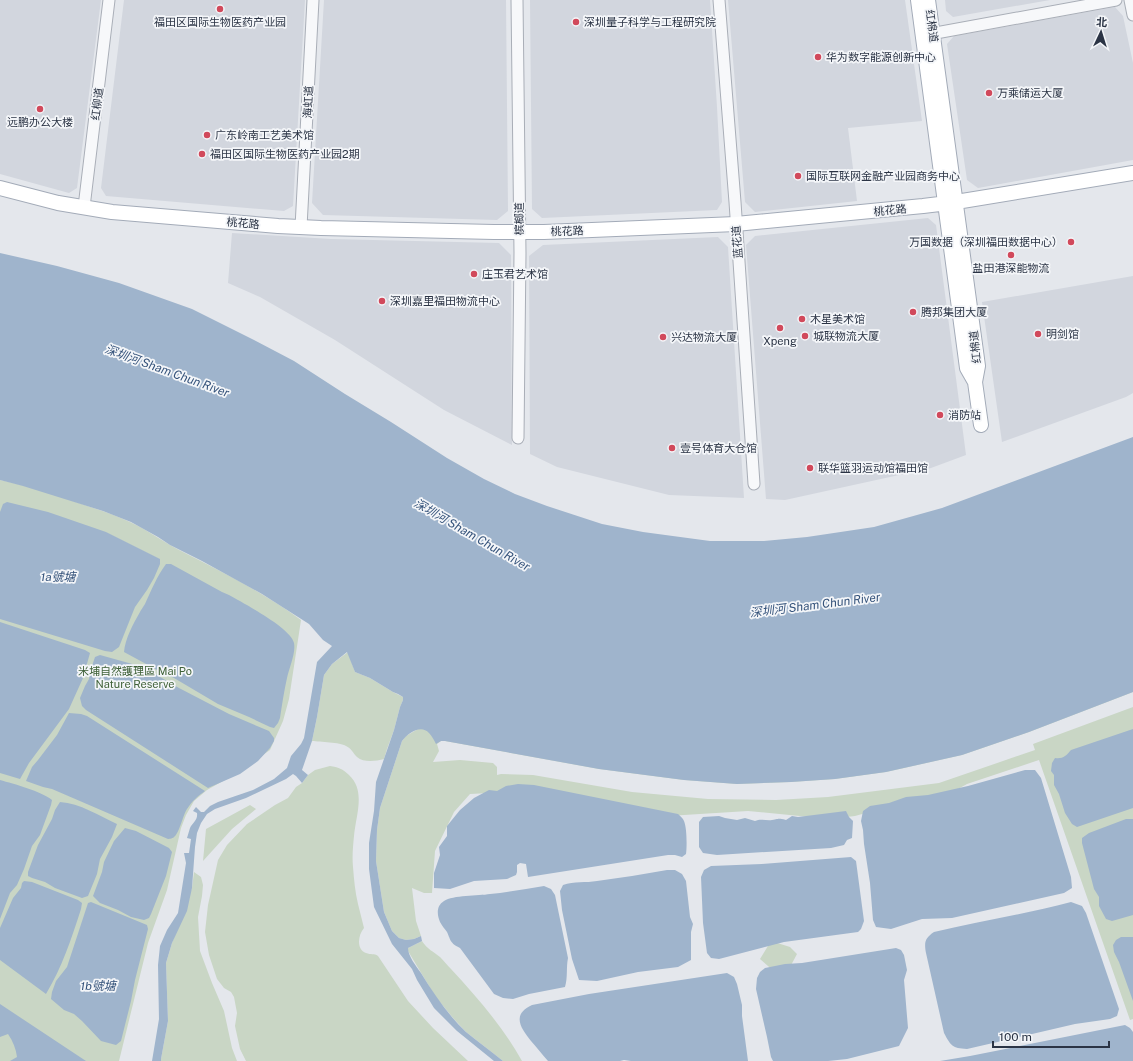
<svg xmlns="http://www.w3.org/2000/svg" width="1133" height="1061" font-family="'Public Sans','Noto Sans SC',sans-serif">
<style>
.built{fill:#d2d6de}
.green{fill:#c9d6c5}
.water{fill:#9fb4cc}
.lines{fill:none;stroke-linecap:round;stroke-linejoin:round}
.minor-casing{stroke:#a9aeb7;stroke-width:13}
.major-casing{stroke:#a3abb8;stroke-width:16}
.minor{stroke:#f7f8fa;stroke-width:11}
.major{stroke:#fff;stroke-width:14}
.poi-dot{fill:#d1495b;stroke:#f4f6f9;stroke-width:1.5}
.labels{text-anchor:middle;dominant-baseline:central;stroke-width:3.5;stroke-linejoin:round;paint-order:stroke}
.poi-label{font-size:11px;fill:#2b3445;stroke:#f4f6f9;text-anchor:start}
.street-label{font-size:11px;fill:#2b3445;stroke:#f4f6f9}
.park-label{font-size:11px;fill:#3f6138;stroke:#f4f6f9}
.water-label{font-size:12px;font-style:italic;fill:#34527a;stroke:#f4f6f9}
</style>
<rect width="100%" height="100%" fill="#e4e7ec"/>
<path class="built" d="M0,0H101L77,188L69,193L0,174Z
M124,0H305L293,206L284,211L106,196L101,188Z
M324,0H506L508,211L497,220L323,215L312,203Z
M530,0H710L717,107L722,202L717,210L542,218L532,209Z
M728,0H905L922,121L848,128L857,201L755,212L745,202Z
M945,0H1050L953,17L946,11Z
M1115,7L1123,16L1133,63V160L978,188L967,180L947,44L954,36Z
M928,218L936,225L966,455L931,468L785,500L766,499L746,245L755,236Z
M232,233L331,239L499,243L511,255L512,445L444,410L335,340L260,297L228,283Z
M718,237L728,247L744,498L669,495L557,467L530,454L529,256L543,245Z
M1133,276V393L1126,397L1002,442L982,302Z"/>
<path class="green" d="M0,480C25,485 49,493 73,501C92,508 111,513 130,522C148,530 165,543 183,552C223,572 264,593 301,620L289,699L283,721L270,750L239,772L207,790L194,801L186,815L181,828L167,890L148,943L119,1061H0Z
M348,652L355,672L370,678L393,692L403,697V700L400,707L394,730L387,749L384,759C376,761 364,763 357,757C353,753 351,748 346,746C340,742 320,742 312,741L317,717L324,675L332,664Z
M1133,692L1029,732L962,755L886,772L835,779L791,782L737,784L684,780L599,769L445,741H441L437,744L439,751L433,762L460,760L493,763L497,767V775L501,774L533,775L632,792L708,799L776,800L828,797L939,783L1035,750L1033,744L1133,707V1019L1130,1020L1039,760L967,784L940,799L873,811L855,816L830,819L748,811L668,816L509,792L470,794L454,812L435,851L432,893H424L412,888L416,921L421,936L414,939L406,940L399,938L392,931L384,912L376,861L377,830L380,808L402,741L406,736L418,729Z
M330,766C338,767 343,769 349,775C366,791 356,815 354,836C353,846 352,857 353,867C354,879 355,892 358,904C360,912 362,920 364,928C358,935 356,949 366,953C371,955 374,953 378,956L408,1001L433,1028L468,1061H246L240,1049L235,1026L237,1013L234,997L231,992L224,988L217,979L209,955L205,932L208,905L218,860L227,845L247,824L275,805L288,798L296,787L302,783L308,775L315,770Z
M250,805L256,809L232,829L203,861L206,829Z
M194,872L201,877L203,885L202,896L198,917L200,951L212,983L224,1011L232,1048L237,1061H161V1059L168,1021L166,963L172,943L192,888Z
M422,941C427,949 434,952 440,957C444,961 447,965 451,969C477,997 503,1027 522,1061H503L466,1032L453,1018L435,996L408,951V948Z
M771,941L790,947L797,954L789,969L776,973L760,959Z"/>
<path class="water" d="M0,253L57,266L119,283L192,309L254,340L294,361L345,394L391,422L447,458L484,479L515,494L547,506L602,524L643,532L710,541H764L807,537L874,527L942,508L1133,437V692L1029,732L962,755L886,772L835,779L791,782L737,784L684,780L599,769L445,741H441L436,744C434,740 432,736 429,733C421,724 408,733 402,741L380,808L377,830L376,861L384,912L392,931L399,938L406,940L414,939L421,936L422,941L408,948C408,956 416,966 421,973C434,994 448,1015 466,1032C478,1042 491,1051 503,1061H494L457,1031L434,1008L417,980L412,969L392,944L374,907L369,869V843L374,811L376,782L394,730L400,707L403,700V697L398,694L393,692L370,678L355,672L347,652L332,664L324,675L317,717L312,741L302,770L308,775L302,783L296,776L293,774L286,779L246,798L215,809L207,814L201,823L197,833L195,847L192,888L187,911L172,943L166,963L168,1021L161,1059V1061H152L159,1019L158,965L160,946L167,930L178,913L186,863L184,853H189L191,839L187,838C188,835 189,831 190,828C193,822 198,820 197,813L193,811L196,807L201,812H204L210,806L218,802L253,790L274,779L287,768L291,756L301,744L304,738L317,662L332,646L323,640L309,624L262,594L202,561L170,545L158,537L131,522L103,511L23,486L0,480Z
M7,502L48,512L106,532L160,559V564L154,578L147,590L135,607L119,647L112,652L105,651L0,619V512L3,504Z
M166,564H171L222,592L229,595C243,603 291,628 294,643C296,653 289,668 287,678C284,691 282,705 280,718L278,723L274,728L270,727L249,717L218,704L174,678L159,671L124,652C125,639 133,624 140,612C141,610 143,607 145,604C151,591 157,576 166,564Z
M0,622L85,650L90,653L83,678L69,709L29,763L20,779L0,773Z
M100,655L143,667L179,688L229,714L269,731L274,738V741L270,748L258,761L240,774L208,788L86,710L82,706L80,698L85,686L89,679L91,669L95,657Z
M69,713L81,714L87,716L205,791C198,796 192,801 187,809C183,815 179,834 174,837C174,838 169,839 168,839L52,789L43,787L26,781L32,767L38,760L57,735Z
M1133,729V808L1077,827L1072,824L1065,813L1059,794L1054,785V775L1051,771L1052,763L1055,758C1063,759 1066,756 1071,750Z
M1025,770H1035L1041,778L1071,877L1072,888L1064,893L952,918L922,919L891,929L876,927L873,920L870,883L864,844L863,830L861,821L863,811L870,806L889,803L906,797L928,795L968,786Z
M0,780C14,784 41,791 52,800L51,805L40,835L32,846L24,869L17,885L10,893L0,919Z
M518,784L534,785L678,814C680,816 683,818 684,821C687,828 687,847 686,854L682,857L675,855H668L528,877L526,864L520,863L517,865V872L516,875L507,879L474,881L450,889L434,888V873L440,855L439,847L447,836V826L460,810L474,798L489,790L497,791L506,786Z
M60,802C80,803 99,816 117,824L112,837L100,859L97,874L88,896L82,898L55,888L45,882L32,878L28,876V872L38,845L52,819L55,810Z
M846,811L849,817L853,821L852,838L847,840L844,845L831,848L717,855L703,853L699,847V822L703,817L719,816L725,818L737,820L745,818L755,821C761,818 766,821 772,820C780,819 777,818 786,820L792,816L798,817Z
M1126,819H1133V915L1112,921L1106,919L1099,906V897L1094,889L1082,843V838L1089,833Z
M125,828L136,831L169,848L172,852L166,876L151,914L149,918L144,920L131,917L118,910L100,903L93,896L102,872L104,862L114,841Z
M851,857L856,861L864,921L861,929L858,932L784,942L719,959L711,958L707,953L703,923L701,877L704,870L711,866L762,864Z
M667,870H675L682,874L686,881L690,917L693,924L691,932V960L678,967L638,972L597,981L579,980L572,959L562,910L560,891L563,885C574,881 586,883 597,881C620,878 644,874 667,870Z
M24,881L32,882L78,900L82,903L81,909C71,940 62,967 46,994L0,960V928L13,898L21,888L22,883Z
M544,886L551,889L555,895L568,958C566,968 568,977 565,987L529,994L513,999L503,998L494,994L460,948C450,943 451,941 447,932C445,929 442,926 440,922C437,915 436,906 444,901C453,895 478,896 490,894C508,892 526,889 544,886Z
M91,902L147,925L148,929L135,980L131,1001L121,1041L116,1045L101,1041L82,1021L74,1014L64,1010L51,999L52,992L56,981L67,967L88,903Z
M1071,902L1082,906L1086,913L1119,1009L1117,1016L1110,1019L1075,1024L967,1049C952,1048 951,1046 944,1033L926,953C924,942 925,938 934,932C980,921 1026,914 1071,902Z
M1121,937H1133V1001L1119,962L1114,952L1113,945L1116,940Z
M896,948L901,950L904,955L907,970L904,980L908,1028L899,1046L847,1059L828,1061H773L771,1057L767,1037L756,989L757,978L760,972L765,968L785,964L802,963Z
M727,973L734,977L737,984L742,1005V1016L748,1061H631L624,1060L620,1061H548C542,1054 537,1048 531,1041C521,1028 511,1015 532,1005L589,994Z
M0,1004L86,1061H10L17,1057C16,1049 13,1041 8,1034L0,1037Z
M1125,1025L1130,1028L1133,1032V1061H940L970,1056Z"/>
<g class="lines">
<g class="minor-casing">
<path id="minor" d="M517,0L520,253L518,438
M719,0L735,202L754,484
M1130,0L1133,15
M925,35L1116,0
M84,207L109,0
M301,227L313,0"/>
</g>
<g class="major-casing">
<path id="major" d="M918,0L967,368L975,382
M928,0L978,366L975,382L981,425
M0,188L58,203L112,212L278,226L321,228L494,232H544L736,224L923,206L956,202L1133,173"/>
</g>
<use href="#minor" class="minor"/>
<use href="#major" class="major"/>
</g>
<g class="poi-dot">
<circle cx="220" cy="9" r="4"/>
<circle cx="576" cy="22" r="4"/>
<circle cx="818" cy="57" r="4"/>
<circle cx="989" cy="93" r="4"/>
<circle cx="40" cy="109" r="4"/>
<circle cx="207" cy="135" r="4"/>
<circle cx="202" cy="154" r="4"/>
<circle cx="798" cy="176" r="4"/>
<circle cx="1071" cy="242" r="4"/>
<circle cx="1011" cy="255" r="4"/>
<circle cx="474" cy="274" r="4"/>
<circle cx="382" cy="301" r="4"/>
<circle cx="913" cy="312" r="4"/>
<circle cx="802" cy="319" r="4"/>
<circle cx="780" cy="328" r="4"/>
<circle cx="1038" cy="334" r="4"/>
<circle cx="805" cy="336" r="4"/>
<circle cx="663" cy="337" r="4"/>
<circle cx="940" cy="415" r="4"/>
<circle cx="672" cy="448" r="4"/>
<circle cx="810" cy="468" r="4"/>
</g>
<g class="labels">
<g class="poi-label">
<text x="220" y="22" text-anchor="middle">福田区国际生物医药产业园</text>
<text x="584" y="22">深圳量子科学与工程研究院</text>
<text x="826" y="57">华为数字能源创新中心</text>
<text x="997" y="93">万乘储运大厦</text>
<text x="40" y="122" text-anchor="middle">远鹏办公大楼</text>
<text x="215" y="135">广东岭南工艺美术馆</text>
<text x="210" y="154">福田区国际生物医药产业园2期</text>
<text x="806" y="176">国际互联网金融产业园商务中心</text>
<text x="1063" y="242" text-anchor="end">万国数据（深圳福田数据中心）</text>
<text x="1011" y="268" text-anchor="middle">盐田港深能物流</text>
<text x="482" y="274">庄玉君艺术馆</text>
<text x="390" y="301">深圳嘉里福田物流中心</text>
<text x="921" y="312">腾邦集团大厦</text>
<text x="810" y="319">木星美术馆</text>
<text x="1046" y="334">明剑馆</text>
<text x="813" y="336">城联物流大厦</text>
<text x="671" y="337">兴达物流大厦</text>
<text x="780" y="341" text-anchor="middle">Xpeng</text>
<text x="948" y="415">消防站</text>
<text x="680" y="448">壹号体育大仓馆</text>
<text x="818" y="468">联华篮羽运动馆福田馆</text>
</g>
<g class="street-label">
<text transform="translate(932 26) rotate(82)">红棉道</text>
<text transform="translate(308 102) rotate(-87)">海虹道</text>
<text transform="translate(97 104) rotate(-83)">红柳道</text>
<text transform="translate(890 210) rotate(-6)">桃花路</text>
<text transform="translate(519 219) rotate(-90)">槟榔道</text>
<text transform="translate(243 223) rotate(5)">桃花路</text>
<text transform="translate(567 231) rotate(-2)">桃花路</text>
<text transform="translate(737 242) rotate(-94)">蓝花道</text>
<text transform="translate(975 347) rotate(-96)">红棉道</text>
</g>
<g class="park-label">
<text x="135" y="671">米埔自然護理區 Mai Po<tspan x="135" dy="13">Nature Reserve</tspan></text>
</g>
<g class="water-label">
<text transform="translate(167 371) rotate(20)">深圳河 Sham Chun River</text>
<text transform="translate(472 535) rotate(30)">深圳河 Sham Chun River</text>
<text x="58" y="577">1a號塘</text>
<text transform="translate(815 605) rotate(-7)">深圳河 Sham Chun River</text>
<text x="98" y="986">1b號塘</text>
</g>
</g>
<g transform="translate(1101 32) rotate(4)" stroke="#f4f6f9" stroke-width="3" paint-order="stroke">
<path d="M0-3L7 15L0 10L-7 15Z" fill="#2b3445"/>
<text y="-6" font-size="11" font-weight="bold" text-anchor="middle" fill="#2b3445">北</text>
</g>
<path d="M993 1041v6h116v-6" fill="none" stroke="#2b3445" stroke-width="2"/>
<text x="999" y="1041" font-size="12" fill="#2b3445" stroke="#f4f6f9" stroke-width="3" paint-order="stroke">100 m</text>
</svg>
